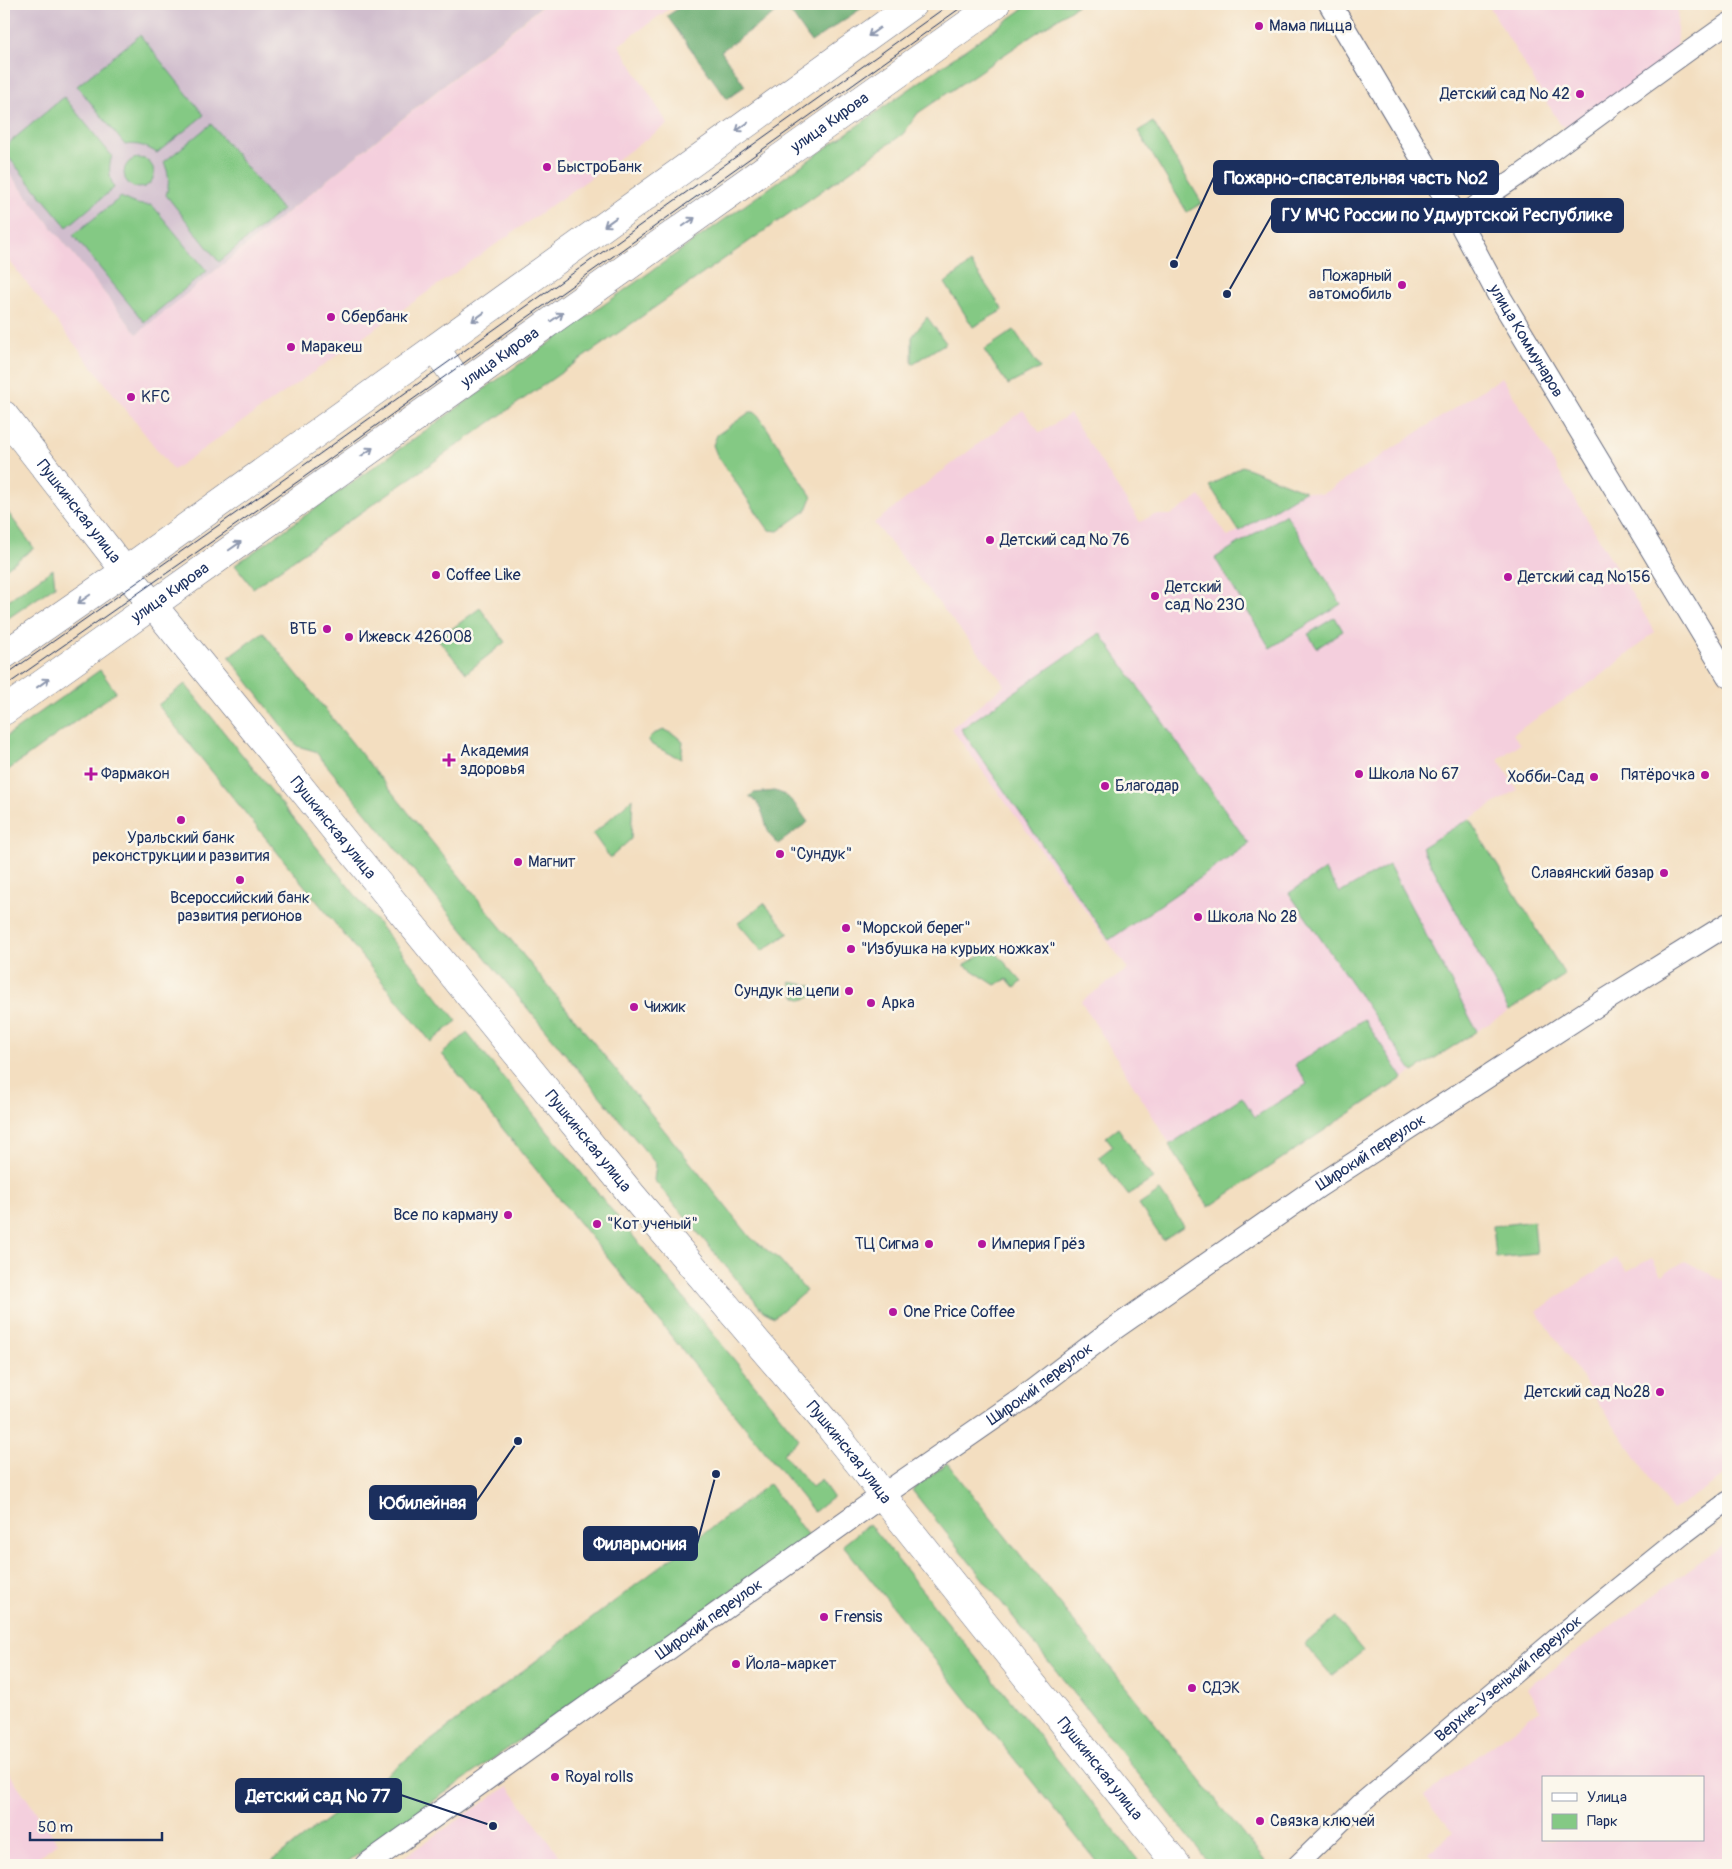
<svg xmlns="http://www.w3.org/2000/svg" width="1732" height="1869" font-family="Pangolin,sans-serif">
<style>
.built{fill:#f4cfdd;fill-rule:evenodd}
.industrial{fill:#d0bdcd}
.green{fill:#84c984;stroke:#507c71}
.forest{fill:#6bad72;stroke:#436e68}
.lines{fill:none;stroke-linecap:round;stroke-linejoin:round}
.minor-casing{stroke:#676c80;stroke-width:21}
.tertiary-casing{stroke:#676c80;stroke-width:24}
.primary-casing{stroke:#676c80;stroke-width:29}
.minor{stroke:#fff;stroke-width:19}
.tertiary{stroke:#fff;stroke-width:22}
.primary{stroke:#fff;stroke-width:28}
.tram{stroke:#1b2f5e;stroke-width:1}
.oneway{stroke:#8d97ae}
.poi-dot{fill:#b5179e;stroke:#fbf7ec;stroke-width:2}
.labels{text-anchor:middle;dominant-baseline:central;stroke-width:5;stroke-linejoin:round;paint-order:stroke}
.poi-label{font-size:16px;fill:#1b2f5e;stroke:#fbf7ec;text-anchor:start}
.street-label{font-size:16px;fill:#1b2f5e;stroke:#fbf7ec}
.leader{fill:none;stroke:#1b2f5e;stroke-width:2}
.callout-dot{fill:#1b2f5e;stroke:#fbf7ec;stroke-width:2}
.callout{fill:#1b2f5e;stroke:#1b2f5e;stroke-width:2}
.callout-label{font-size:18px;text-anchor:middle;font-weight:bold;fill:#fff}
</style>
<rect width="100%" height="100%" fill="#fbf7ec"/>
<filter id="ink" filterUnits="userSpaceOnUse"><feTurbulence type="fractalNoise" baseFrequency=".02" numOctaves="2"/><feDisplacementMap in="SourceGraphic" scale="10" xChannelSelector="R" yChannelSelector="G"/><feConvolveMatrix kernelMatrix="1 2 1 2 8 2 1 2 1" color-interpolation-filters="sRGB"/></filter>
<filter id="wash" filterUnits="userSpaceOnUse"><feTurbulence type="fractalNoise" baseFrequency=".0096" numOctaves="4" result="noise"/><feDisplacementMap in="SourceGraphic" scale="20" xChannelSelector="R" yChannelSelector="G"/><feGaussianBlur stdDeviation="1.12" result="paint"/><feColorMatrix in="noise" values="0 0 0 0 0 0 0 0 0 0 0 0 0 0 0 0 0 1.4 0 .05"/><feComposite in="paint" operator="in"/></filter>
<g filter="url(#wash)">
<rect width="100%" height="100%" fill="#f3dec0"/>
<path class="built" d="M545,4H676L619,45L668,124L173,470L4,254V167L137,334Z
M1488,4H1678L1676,56L1566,127L1560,124Z
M1502,377L1655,632L1602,675L1513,734L1520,744L1498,759L1517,790L1469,819L1565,975L1407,1076L1209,1207L1081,1001L1128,969L951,728L1005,685L874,523L1023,410L1040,433L1070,414L1140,522L1153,515H1171L1200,496L1228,537L1305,491L1321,494L1328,491Z
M1616,1258L1627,1271L1652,1258L1661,1275L1685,1261L1728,1283V1473L1672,1511L1537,1311Z
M1728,1541V1865H1437L1428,1853L1453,1832L1424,1796L1540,1710L1527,1688ZM1543,1778H1703V1840H1543Z
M4,1766L58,1843L26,1865H4Z
M508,1786L566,1865H392Z"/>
<path class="industrial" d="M4,4H544L137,334L4,167Z"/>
<path class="green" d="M1030,4H1079L918,113L903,134L253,588L235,565Z
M140,35L204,115L157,153C146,146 137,143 125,145L77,86Z
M64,97L112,156C108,167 109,177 114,188L67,227L4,152V147Z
M1153,122L1202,203L1187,212L1138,131Z
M211,124L282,210L219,262L166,195C170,183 169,173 164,162Z
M124 173a15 15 0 1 1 30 0a15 15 0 1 1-30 0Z
M121,197C131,203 140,206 152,205L207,271L144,322L73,235Z
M971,263L1003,310L973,327L945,283Z
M927,317L946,343L912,364V337Z
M1014,330L1040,368L1008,385L984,350Z
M750,412H754L758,415L767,428L812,497L807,510L778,531L769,530L766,526L717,455L713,445L717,435Z
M1242,466L1305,491L1239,531L1210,486Z
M4,507L34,548L4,570Z
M1286,514L1341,604L1270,648L1215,558Z
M53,569L55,586L4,621V603Z
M480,608L505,642L466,673L438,639Z
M1335,617L1343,631L1317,648L1308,634Z
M263,632L751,1238L780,1260L806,1291L774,1317L763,1311L654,1180L656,1164L315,751L297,746L229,657Z
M1100,633L1249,844L1109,940L961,729Z
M100,670L116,692L4,773V738Z
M185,684L457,1021L431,1042L158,705Z
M664,730L675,735L683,742L681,759L652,745L648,739L653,734Z
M633,798L631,839L610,858L593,834Z
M1469,819L1565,975L1509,1011L1422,847Z
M1389,865L1477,1031L1413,1072L1289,893L1325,870L1340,893Z
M764,903L789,933L762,951L738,923Z
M992,948L1022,982L1015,988L1007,979L995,985L964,965Z
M790,982L812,986V996L802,1000L795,996Z
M1364,1019L1403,1078L1209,1207L1169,1145L1242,1097L1255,1117L1307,1084L1295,1065Z
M467,1033L799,1439L783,1454L812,1487L821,1480L833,1497L814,1512L442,1054Z
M1118,1128L1153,1179L1128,1195L1099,1157L1113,1146L1106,1137Z
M1160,1191L1184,1226L1163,1240L1139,1205Z
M1534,1221L1537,1254L1496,1258L1493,1226Z
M947,1463L1268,1865H1211L912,1490Z
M769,1484L808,1536L343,1865H267Z
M869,1524L1142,1865H1099L843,1545Z
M1336,1618L1363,1651L1332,1676L1305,1644Z"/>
<path class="forest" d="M685,4H868L811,42L786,6L721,51L745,86L727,99L667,16Z
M774,791C791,794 798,809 808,822L778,844C775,841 772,838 770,834C763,822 764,803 749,797L754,793Z"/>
</g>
<g filter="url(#ink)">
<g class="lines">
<g class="minor-casing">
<g id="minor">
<path d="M1459,221C1479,199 1509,184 1532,166C1597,117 1662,70 1728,23"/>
<path id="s1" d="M1297,1865L1360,1804L1579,1619L1683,1535L1728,1501"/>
</g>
</g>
<g class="tertiary-casing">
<g id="tertiary">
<path id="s2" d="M1330,4L1459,221L1498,294L1728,676"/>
<path id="s3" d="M366,1865L883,1495L1023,1398L1108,1333L1319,1186L1596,1006L1728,924"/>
</g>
</g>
<g class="primary-casing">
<g id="primary">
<path d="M435,348L461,385"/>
<path id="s4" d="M4,415L125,571L265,743L359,860L632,1195L828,1425L869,1476L895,1512L1177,1865"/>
<path d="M4,655L125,571L913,4"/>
<path id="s5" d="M4,711L996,4"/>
</g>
</g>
<use href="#minor" class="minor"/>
<use href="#tertiary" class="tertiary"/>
<use href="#primary" class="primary"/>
<path class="tram" d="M4,676L300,468L950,4
M4,687L300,480L966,4"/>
</g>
<defs><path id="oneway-shaft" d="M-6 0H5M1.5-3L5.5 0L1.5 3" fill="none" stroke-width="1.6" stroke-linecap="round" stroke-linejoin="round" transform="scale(1.25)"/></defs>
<g class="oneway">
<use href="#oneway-shaft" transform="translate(874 32) rotate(144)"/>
<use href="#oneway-shaft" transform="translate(742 127) rotate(144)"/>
<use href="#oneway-shaft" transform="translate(610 222) rotate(144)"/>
<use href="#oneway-shaft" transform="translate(689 222) rotate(-35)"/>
<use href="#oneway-shaft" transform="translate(478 317) rotate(144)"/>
<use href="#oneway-shaft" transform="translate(557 317) rotate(-35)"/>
<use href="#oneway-shaft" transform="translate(367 452) rotate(-35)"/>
<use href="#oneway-shaft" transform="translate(235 546) rotate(-35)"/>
<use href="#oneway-shaft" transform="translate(84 599) rotate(145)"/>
<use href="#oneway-shaft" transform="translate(43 683) rotate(-36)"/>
</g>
</g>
<g class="poi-dot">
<circle cx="1259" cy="26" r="5"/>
<circle cx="1580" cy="94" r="5"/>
<circle cx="547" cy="167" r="5"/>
<circle cx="1402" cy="285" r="5"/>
<circle cx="331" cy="317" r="5"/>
<circle cx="291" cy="347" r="5"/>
<circle cx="131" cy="397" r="5"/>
<circle cx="990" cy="540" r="5"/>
<circle cx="436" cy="575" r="5"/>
<circle cx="1508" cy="577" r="5"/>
<circle cx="1155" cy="596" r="5"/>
<circle cx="327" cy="629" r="5"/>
<circle cx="349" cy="637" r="5"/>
<path d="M446.5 752.5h5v5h5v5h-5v5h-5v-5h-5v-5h5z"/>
<path d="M88.5 766.5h5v5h5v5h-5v5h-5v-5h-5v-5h5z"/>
<circle cx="1359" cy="774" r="5"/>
<circle cx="1705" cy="775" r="5"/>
<circle cx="1594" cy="777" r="5"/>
<circle cx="1105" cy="786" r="5"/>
<circle cx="181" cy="820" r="5"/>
<circle cx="780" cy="854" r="5"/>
<circle cx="518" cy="862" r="5"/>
<circle cx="1664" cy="873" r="5"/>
<circle cx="240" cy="880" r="5"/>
<circle cx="1198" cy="917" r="5"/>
<circle cx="846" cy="928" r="5"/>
<circle cx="851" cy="949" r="5"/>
<circle cx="849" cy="991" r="5"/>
<circle cx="871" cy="1003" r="5"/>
<circle cx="634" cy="1007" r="5"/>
<circle cx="508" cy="1215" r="5"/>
<circle cx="597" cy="1224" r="5"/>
<circle cx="929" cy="1244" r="5"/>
<circle cx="982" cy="1244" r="5"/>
<circle cx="893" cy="1312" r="5"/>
<circle cx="1660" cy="1392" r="5"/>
<circle cx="824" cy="1617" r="5"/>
<circle cx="736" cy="1664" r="5"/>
<circle cx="1192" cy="1688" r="5"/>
<circle cx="555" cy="1777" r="5"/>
<circle cx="1260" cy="1821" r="5"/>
</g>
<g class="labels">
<g class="poi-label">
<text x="1269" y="26">Мама пицца</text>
<text x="1570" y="94" text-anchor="end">Детский сад № 42</text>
<text x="557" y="167">БыстроБанк</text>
<text x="1392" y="276" text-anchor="end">Пожарный<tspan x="1392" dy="18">автомобиль</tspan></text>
<text x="341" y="317">Сбербанк</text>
<text x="301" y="347">Маракеш</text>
<text x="141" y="397">KFC</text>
<text x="1000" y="540">Детский сад № 76</text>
<text x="446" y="575">Coffee Like</text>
<text x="1518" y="577">Детский сад №156</text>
<text x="1165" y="587">Детский<tspan x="1165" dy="18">сад № 230</tspan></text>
<text x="317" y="629" text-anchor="end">ВТБ</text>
<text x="359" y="637">Ижевск 426008</text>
<text x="460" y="751">Академия<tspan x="460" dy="18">здоровья</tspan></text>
<text x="101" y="774">Фармакон</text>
<text x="1369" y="774">Школа № 67</text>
<text x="1695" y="775" text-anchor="end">Пятёрочка</text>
<text x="1584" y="777" text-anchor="end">Хобби-Сад</text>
<text x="1115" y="786">Благодар</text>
<text x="181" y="838" text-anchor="middle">Уральский банк<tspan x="181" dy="18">реконструкции и развития</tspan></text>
<text x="790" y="854">"Сундук"</text>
<text x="528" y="862">Магнит</text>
<text x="1654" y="873" text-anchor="end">Славянский базар</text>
<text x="240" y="898" text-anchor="middle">Всероссийский банк<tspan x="240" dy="18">развития регионов</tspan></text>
<text x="1208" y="917">Школа № 28</text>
<text x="856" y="928">"Морской берег"</text>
<text x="861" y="949">"Избушка на курьих ножках"</text>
<text x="839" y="991" text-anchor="end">Сундук на цепи</text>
<text x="881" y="1003">Арка</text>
<text x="644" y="1007">Чижик</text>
<text x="498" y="1215" text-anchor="end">Все по карману</text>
<text x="607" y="1224">"Кот ученый"</text>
<text x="919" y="1244" text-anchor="end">ТЦ Сигма</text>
<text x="992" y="1244">Империя Грёз</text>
<text x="903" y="1312">One Price Coffee</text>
<text x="1650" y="1392" text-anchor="end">Детский сад №28</text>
<text x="834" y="1617">Frensis</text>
<text x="746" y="1664">Йола-маркет</text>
<text x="1202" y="1688">СДЭК</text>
<text x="565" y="1777">Royal rolls</text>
<text x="1270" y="1821">Связка ключей</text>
</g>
<g class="street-label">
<text stroke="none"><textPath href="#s5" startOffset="1014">улица Кирова</textPath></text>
<text stroke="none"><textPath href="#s2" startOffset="390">улица Коммунаров</textPath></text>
<text stroke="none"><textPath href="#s5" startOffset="609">улица Кирова</textPath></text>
<text stroke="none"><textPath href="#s4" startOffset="122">Пушкинская улица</textPath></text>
<text stroke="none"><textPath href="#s5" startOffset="204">улица Кирова</textPath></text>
<text stroke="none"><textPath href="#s4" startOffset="528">Пушкинская улица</textPath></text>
<text stroke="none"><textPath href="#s4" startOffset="932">Пушкинская улица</textPath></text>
<text stroke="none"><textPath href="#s3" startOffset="1232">Широкий переулок</textPath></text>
<text stroke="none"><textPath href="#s3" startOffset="828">Широкий переулок</textPath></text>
<text stroke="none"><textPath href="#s4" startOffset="1338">Пушкинская улица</textPath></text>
<text stroke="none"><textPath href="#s3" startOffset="422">Широкий переулок</textPath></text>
<text stroke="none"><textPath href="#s1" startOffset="282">Верхне-Узенький переулок</textPath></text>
<text stroke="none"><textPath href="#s4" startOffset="1742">Пушкинская улица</textPath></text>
</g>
</g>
<path class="leader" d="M1174 264L1214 177M1227 294L1272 215M518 1441L476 1502M716 1474L697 1544M493 1826L401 1795"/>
<g class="callout-dot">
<circle cx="1174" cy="264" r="5"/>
<circle cx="1227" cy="294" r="5"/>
<circle cx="518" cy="1441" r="5"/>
<circle cx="716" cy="1474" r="5"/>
<circle cx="493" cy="1826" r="5"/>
</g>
<g class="callout">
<rect x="1214" y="161" width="284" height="33" rx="5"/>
<rect x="1272" y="199" width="351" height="33" rx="5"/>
<rect x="370" y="1486" width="106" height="33" rx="5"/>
<rect x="584" y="1527" width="113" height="33" rx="5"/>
<rect x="236" y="1779" width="165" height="33" rx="5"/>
</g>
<g class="callout-label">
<text x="1356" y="184">Пожарно-спасательная часть №2</text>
<text x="1447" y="221">ГУ МЧС России по Удмуртской Республике</text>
<text x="423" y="1509">Юбилейная</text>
<text x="640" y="1550">Филармония</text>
<text x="318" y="1802">Детский сад № 77</text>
</g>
<rect width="1732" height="1869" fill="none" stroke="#fbf7ec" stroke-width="20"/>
<rect x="1542" y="1776" width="162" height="65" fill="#fbf7ec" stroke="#a1a7b3"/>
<rect x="1552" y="1793" width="25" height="8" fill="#ffffff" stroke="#a1a7b3"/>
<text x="1587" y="1802" font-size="15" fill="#1b2f5e">Улица</text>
<rect x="1552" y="1814" width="25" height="15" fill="#84c984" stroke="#a1a7b3"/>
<text x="1587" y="1826" font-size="15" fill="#1b2f5e">Парк</text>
<path d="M30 1832v8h132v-8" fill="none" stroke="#1b2f5e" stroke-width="2.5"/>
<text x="38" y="1832" font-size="15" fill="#1b2f5e" stroke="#fbf7ec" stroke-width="4" paint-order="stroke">50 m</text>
</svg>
